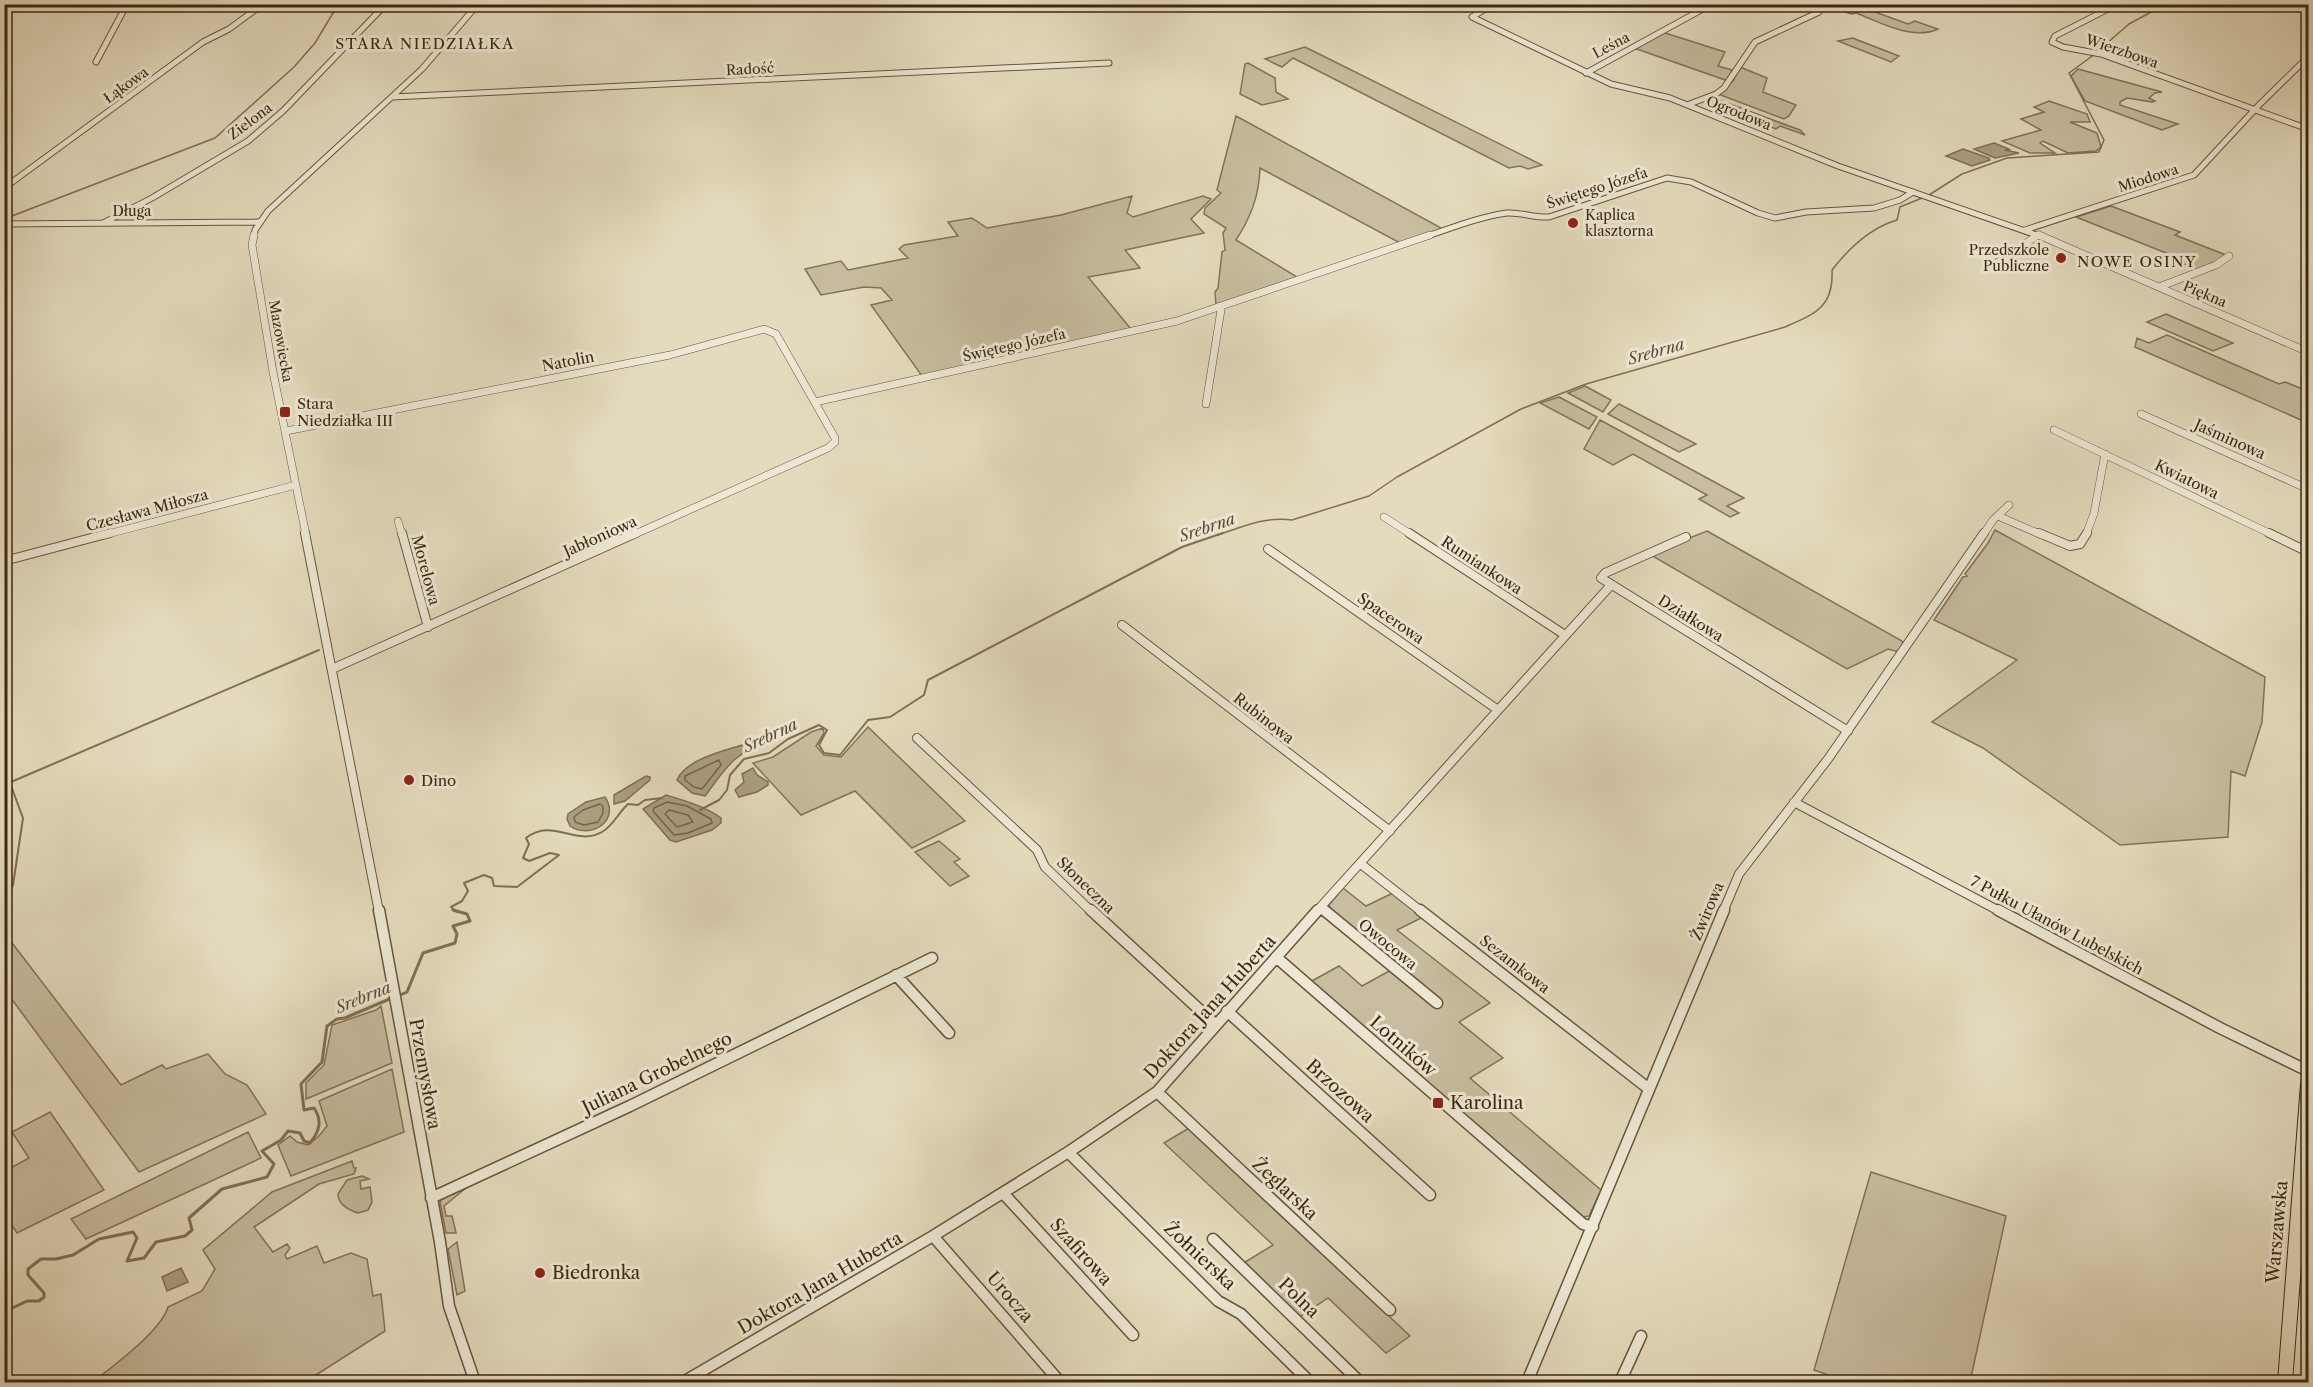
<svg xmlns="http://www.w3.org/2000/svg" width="2313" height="1387" font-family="'Libre Caslon Text',serif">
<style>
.green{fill:#c8bda0;stroke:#837356;stroke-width:1.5}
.water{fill:#ac9e82;stroke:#806f53;stroke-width:1.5}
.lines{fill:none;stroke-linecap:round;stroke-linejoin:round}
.shore{stroke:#756448;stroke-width:1.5}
.stream-far2{stroke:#806f53;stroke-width:1.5}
.stream-far1{stroke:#806f53;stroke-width:2}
.stream{stroke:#806f53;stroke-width:3}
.minor-far3-casing{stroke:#685639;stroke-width:7}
.minor-far2-casing{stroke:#685639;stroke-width:8}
.minor-far1-casing{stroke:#685639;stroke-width:10}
.minor-casing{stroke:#685639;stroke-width:13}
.major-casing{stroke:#3e290d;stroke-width:16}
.minor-far3{stroke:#ede8d5;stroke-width:5}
.minor-far2{stroke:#ede8d5;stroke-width:7}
.minor-far1{stroke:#ede8d5;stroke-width:8}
.minor{stroke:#ede8d5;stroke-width:10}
.major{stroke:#e4dbbe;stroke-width:14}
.poi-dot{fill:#8f2418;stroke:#ede8d5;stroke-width:2}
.labels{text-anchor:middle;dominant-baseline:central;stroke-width:6;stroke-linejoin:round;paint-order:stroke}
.far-street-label{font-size:14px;fill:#3e290d;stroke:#ede8d5}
.far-poi-label{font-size:14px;fill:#3e290d;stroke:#ede8d5;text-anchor:start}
.far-quarter-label{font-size:15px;letter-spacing:1.5px;fill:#3e290d;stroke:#ede8d5}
.street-label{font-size:15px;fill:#3e290d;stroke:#ede8d5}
.poi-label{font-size:15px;fill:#3e290d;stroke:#ede8d5;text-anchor:start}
.water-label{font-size:16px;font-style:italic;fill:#5f4c30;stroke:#ede8d5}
.near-street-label{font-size:18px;fill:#3e290d;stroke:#ede8d5}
.near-poi-label{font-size:18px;fill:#3e290d;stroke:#ede8d5;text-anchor:start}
</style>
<rect width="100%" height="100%" fill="#e4dbbe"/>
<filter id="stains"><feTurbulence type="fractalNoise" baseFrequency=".00333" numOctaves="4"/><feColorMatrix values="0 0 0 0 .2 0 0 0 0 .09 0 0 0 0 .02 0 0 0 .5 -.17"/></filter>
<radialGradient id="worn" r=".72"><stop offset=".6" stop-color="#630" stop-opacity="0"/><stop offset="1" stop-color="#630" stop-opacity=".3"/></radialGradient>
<path class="green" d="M1826,5H1856L1908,24L1915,21L1938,29C1912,41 1880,22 1856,13L1851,14Z
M1662,32L1725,52L1718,66L1732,70L1728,81L1634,48Z
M1853,38L1855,39L1899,56L1891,62L1838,41Z
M1305,47L1542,165L1528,169L1520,166L1509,168L1293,58L1282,67L1265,59Z
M1248,63L1275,78L1276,92L1288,99L1262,105L1240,94L1245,64Z
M1740,67L1767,78L1763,92L1796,105L1789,116L1784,119L1718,94L1733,81Z
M2078,69L2162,92L2155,93L2149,98L2155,101L2152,102L2127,98L2120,102V105L2178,124L2162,130L2085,101L2071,76Z
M1711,97L1800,130L1805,135L1780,126L1776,129L1702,100Z
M2049,101L2087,114L2090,122H2070L2097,133L2101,147L2096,151L2068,153L2043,141L2040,143L2055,153H2030L2002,141L2041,130L2021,119L2044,112L2034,107Z
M1236,116L1443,229L1400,243L1260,168C1259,196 1251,217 1236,240L1297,277L1216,305L1215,292L1218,288L1222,252L1225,250L1223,233L1226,228L1204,214L1205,208L1221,193L1217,190Z
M1132,196L1127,213L1133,217L1203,196L1211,199L1191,219L1204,233L1125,250L1140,268L1088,277L1131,329L922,376L871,305L892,300L881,288L864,287L821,295L805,269L841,261L848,270L908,258L899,249L904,245L958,236L948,222L972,218L987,228L1061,215Z
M2111,206L2180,232L2175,235L2226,255L2216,263L2200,271L2176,261L2181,259L2076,217Z
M2166,314L2233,343L2213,351L2147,322Z
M2167,335L2279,384L2285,382L2308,391V423L2135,347L2137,338L2149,343Z
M1585,386L1611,400L1603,412L1568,393Z
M1559,397L1597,417L1589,429L1540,403Z
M1619,404L1696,444L1679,452L1608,414Z
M1600,420L1744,498L1727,506L1739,513L1730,517L1699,499L1707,495L1633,454L1613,465L1584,449Z
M1995,530L2265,677L2262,722L2245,776L2231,771L2228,837L2120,845L1983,748L1932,722L2017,660L1934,620L1963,577L1967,576L1965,574L1988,543Z
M1707,531L1902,641L1904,644L1899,652L1888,649L1847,669L1649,554Z
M868,727L965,821L912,848L855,791L801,815L753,763L773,757L811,732L823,728L824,733L816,746L824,755L841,757Z
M939,841L960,859L954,862L969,876L950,886L915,852Z
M1343,888L1366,906L1395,892L1425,916L1397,930L1490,1003L1459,1022L1503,1058L1470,1078L1601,1190L1589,1216L1582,1217L1310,982L1339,966L1362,986L1391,970L1435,1007L1442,1003L1331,910L1329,905Z
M9,939L121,1085L162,1065L166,1069L208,1054L225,1074L247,1085L266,1114L139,1172L5,990V941Z
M381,1006L392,1063L306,1099V1083L324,1065L332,1025L376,1010Z
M392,1069L404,1132L291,1176L278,1145L290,1136L297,1142L308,1145L319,1136L327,1126L319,1101Z
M50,1112L104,1190L17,1233L5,1214V1171L29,1158L12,1132Z
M1189,1128L1410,1336L1386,1353L1328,1298L1298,1318L1242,1264L1273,1245L1164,1143Z
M248,1132L261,1158L86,1239L71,1219Z
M352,1161L354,1168H356L354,1174L319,1184L254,1227L273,1252L287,1244L290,1248L285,1255L287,1259L317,1246L324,1263L351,1253L367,1259L373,1296L381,1294L385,1331L305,1382H93C113,1366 161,1331 168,1307L202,1291L215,1269L203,1250L272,1192Z
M1871,1172L2006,1216L1970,1382H1848L1814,1370Z
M362,1176L369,1179L360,1181L361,1189L370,1187L372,1202L368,1210L358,1213C349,1210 338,1205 338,1194L347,1180Z
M472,1183L444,1206L446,1216H452L456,1233H446L440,1202L443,1197Z
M457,1242L465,1291L457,1295L448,1249Z"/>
<path class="water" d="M1994,143L2009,149L2005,150L2019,153L1995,158L1974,149Z
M1963,149L1989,158L1990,160L1972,166L1946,156Z
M742,745L747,749C743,754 737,757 732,762C722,772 714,784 705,796L692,793L677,780C685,760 723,751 742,745Z
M753,768L757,775L768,782V785L757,792L739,797L735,790L744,782L742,774Z
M646,776L650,777V780L625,801L614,804V795Z
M666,795C683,800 707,807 721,818V823L712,830L676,842L670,840L643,809Z
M605,797C621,821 590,840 570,826L567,819L568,814L586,802Z
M181,1268L188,1282L167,1291L162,1277Z"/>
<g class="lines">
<path class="shore" d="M719,760L721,765L702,789L694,787L685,780V776Z
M667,802L687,806L711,819L712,823L688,833L674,835L653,811L654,808Z
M600,804L603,806V813L598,822L584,825L575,822L574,817L583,810Z
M669,810L688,815L693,822L677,827L665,814Z"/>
<path class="stream-far2" d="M2098,51L2129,24L2166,4
M1929,195L1962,174L2007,158L2099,152L2104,140L2069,73L2095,54
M4,219L215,138L294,67L315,43L336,8L335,4
M1218,535C1242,527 1266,516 1292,520L1369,496L1397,477L1521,409L1586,384L1785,327C1815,314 1834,307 1832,270C1849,248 1870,228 1897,220L1900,207L1922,198"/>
<path class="stream-far1" d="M4,767L23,818L13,885L4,905
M11,782L319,650
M700,810L719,800L727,790L730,775L744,759L769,753L788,739L819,725L827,730L819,745L824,753L840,755L868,720L890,717L924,695L928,680L1182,547L1223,533
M457,912L451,907L462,901L468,891L464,883L484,875L492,878L494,886L517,887L559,855L550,853L529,861L523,858L529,844L526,838C553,817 575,847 602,832C613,826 619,812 628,804L638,805L645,800L662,798"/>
<path class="stream" d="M398,996L407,992L423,953L455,943L457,934L453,926L470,921L467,914L453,910
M4,1312L27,1301H39L44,1297V1293L28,1275V1269L41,1259H56L73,1255L99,1239L133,1232L137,1238L127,1261L144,1258L156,1242L185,1236L192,1230L189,1218L222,1189L267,1177L274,1164L262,1151L281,1140L288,1131L300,1133L304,1141L310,1143C319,1132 323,1121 314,1108L304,1110L301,1084L322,1062L327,1026L337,1019L345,1018L392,998"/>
<g class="minor-far3-casing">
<path id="minor-far3" d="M1493,4L1472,17L1611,84L1670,98L1838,166L2042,237
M2111,4L2108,9L2055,36L2052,42L2063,47L2101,54L2308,129
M96,62L127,4
M1586,73L1712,4
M392,97L1109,63
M1687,105L1716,94L1724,88L1755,42L1819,12
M4,188L203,42L229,29L263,4
M103,223L152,198L248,141L283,111L386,4
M4,224L259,222
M2025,230L2194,175L2259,105L2308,57
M254,237L255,230L268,211L422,69L478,4
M1425,237C1451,228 1479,217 1507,213C1520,212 1535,218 1549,217L1667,178L1691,182L1758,213L1775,218L1806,212L1874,208L1900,200L1913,192
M2035,237L2038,235"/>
</g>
<g class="minor-far2-casing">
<path id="minor-far2" d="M254,235L252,245L273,372L306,535
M2039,235L2308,352
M1991,267L2038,235
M2159,287L2216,265L2229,256
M815,402L1177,321L1430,235
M1206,404L1221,310L1218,307
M2141,414L2308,489
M2054,430L2273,535
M286,431L670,355L764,329L776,334L835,438V442L828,448L633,535
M1998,516L2042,535
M1384,517L1412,535
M398,521L402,535
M104,535L296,485
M1983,535L1993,520L2009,505
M2086,535L2094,513L2105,454"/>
</g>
<g class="minor-far1-casing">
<path id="minor-far1" d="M305,533L379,912
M402,533L428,627
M1409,533L1565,635
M2039,533L2070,546L2080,544L2087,533
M2269,533L2308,552
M1686,537L1605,573L1601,578L1848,731
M1268,549L1498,710
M4,561L110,533
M1122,625L1390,831
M332,669L636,533
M917,738L1037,850L1045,867L1092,912
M1794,802L2001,912
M1361,864L1422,912
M1321,908L1326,912
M1316,912L1611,585
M1723,912L1739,874L1828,759L1984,533"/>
</g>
<g class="minor-casing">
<path id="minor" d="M379,910L440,1242L449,1306L475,1382
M1091,910L1215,1024
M1324,910L1437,1003
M1420,910L1649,1089
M1998,910L2220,1028L2308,1071
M1276,957L1583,1224L1593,1227
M896,975L949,1033
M1227,1011L1430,1195
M1157,1092L1390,1310
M1068,1152L1218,1301L1241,1314L1310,1382
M1003,1193L1133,1335
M431,1198L630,1106L932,958
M933,1236L1060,1382
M1213,1239L1360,1382
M683,1382L933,1236L1070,1151L1157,1092L1318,910
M1527,1382L1724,910
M1620,1382L1641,1336"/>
</g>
<g class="major-casing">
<path id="major" d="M2285,1382L2308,1084"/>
</g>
<use href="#minor-far3" class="minor-far3"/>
<use href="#minor-far2" class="minor-far2"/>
<use href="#minor-far1" class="minor-far1"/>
<use href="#minor" class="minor"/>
<use href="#major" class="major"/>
</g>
<g class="poi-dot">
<circle cx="1573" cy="223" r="6"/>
<circle cx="2061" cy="258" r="6"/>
<rect x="279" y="406" width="12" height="12" rx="3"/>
<circle cx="409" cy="780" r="6"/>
<rect x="1432" y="1097" width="12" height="12" rx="3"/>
<circle cx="540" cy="1273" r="6"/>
</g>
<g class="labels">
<g class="far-street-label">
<text transform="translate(1611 45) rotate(-28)">Leśna</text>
<text transform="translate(2122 51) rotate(19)">Wierzbowa</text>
<text transform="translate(750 69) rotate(-3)">Radość</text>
<text transform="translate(126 85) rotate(-36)">Łąkowa</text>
<text transform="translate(1739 113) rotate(22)">Ogrodowa</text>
<text transform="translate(250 121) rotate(-37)">Zielona</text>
<text transform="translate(2148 178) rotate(-18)">Miodowa</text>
<text transform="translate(1597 188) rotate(-18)">Świętego Józefa</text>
<text x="132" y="211">Długa</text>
<text transform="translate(2205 294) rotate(23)">Piękna</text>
<text transform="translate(281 341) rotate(80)">Mazowiecka</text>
<text transform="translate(1014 345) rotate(-13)">Świętego Józefa</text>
</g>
<g class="far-poi-label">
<text x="1585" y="215">Kaplica<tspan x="1585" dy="16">klasztorna</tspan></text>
<text x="2049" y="250" text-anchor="end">Przedszkole<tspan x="2049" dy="16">Publiczne</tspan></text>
</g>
<g class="far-quarter-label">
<text x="425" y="43">STARA NIEDZIAŁKA</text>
<text x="2137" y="261">NOWE OSINY</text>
</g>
<g class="street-label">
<text transform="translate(568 361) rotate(-11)">Natolin</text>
<text transform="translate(2230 439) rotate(24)">Jaśminowa</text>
<text transform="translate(2187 479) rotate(26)">Kwiatowa</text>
<text transform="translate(147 510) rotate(-15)">Czesława Miłosza</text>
<text transform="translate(600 536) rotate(-24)">Jabłoniowa</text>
<text transform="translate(1482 565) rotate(33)">Rumiankowa</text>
<text transform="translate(426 570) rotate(75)">Morelowa</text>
<text transform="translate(1391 618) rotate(35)">Spacerowa</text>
<text transform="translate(1691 618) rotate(32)">Działkowa</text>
<text transform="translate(1264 718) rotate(38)">Rubinowa</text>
<text transform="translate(1086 885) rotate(44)">Słoneczna</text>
<text transform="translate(1707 911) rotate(-67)">Żwirowa</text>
<text transform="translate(2057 925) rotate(28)">7 Pułku Ułanów Lubelskich</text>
<text transform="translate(1388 944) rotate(39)">Owocowa</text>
<text transform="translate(1515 964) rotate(38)">Sezamkowa</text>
</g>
<g class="poi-label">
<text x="297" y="403">Stara<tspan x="297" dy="17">Niedziałka III</tspan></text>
<text x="421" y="780">Dino</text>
</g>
<g class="water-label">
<text transform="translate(1656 351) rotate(-16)">Srebrna</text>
<text transform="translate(1207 527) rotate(-19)">Srebrna</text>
<text transform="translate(770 735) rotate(-25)">Srebrna</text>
<text transform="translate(363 997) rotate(-22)">Srebrna</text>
</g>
<g class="near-street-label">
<text transform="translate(1210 1007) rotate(-48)">Doktora Jana Huberta</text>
<text transform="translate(1403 1046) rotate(41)">Lotników</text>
<text transform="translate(657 1073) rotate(-26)">Juliana Grobelnego</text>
<text transform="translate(425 1074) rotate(80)">Przemysłowa</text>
<text transform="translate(1340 1091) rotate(42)">Brzozowa</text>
<text transform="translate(1285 1189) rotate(43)">Żeglarska</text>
<text transform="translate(2277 1232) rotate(-85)">Warszawska</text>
<text transform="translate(1081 1252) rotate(48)">Szafirowa</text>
<text transform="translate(1200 1256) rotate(43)">Żołnierska</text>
<text transform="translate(820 1283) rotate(-30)">Doktora Jana Huberta</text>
<text transform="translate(1010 1297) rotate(49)">Urocza</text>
<text transform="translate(1299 1298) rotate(44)">Polna</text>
</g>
<g class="near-poi-label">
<text x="1450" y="1103">Karolina</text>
<text x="552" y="1273">Biedronka</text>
</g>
</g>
<rect width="2313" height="1387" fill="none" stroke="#e4dbbe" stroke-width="24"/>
<rect x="6" y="6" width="2301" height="1375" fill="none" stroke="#3e290d" stroke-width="3"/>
<rect x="12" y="12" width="2289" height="1363" fill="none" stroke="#3e290d" stroke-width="1.5"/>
<rect width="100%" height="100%" filter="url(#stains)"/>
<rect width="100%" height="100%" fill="url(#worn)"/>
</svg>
